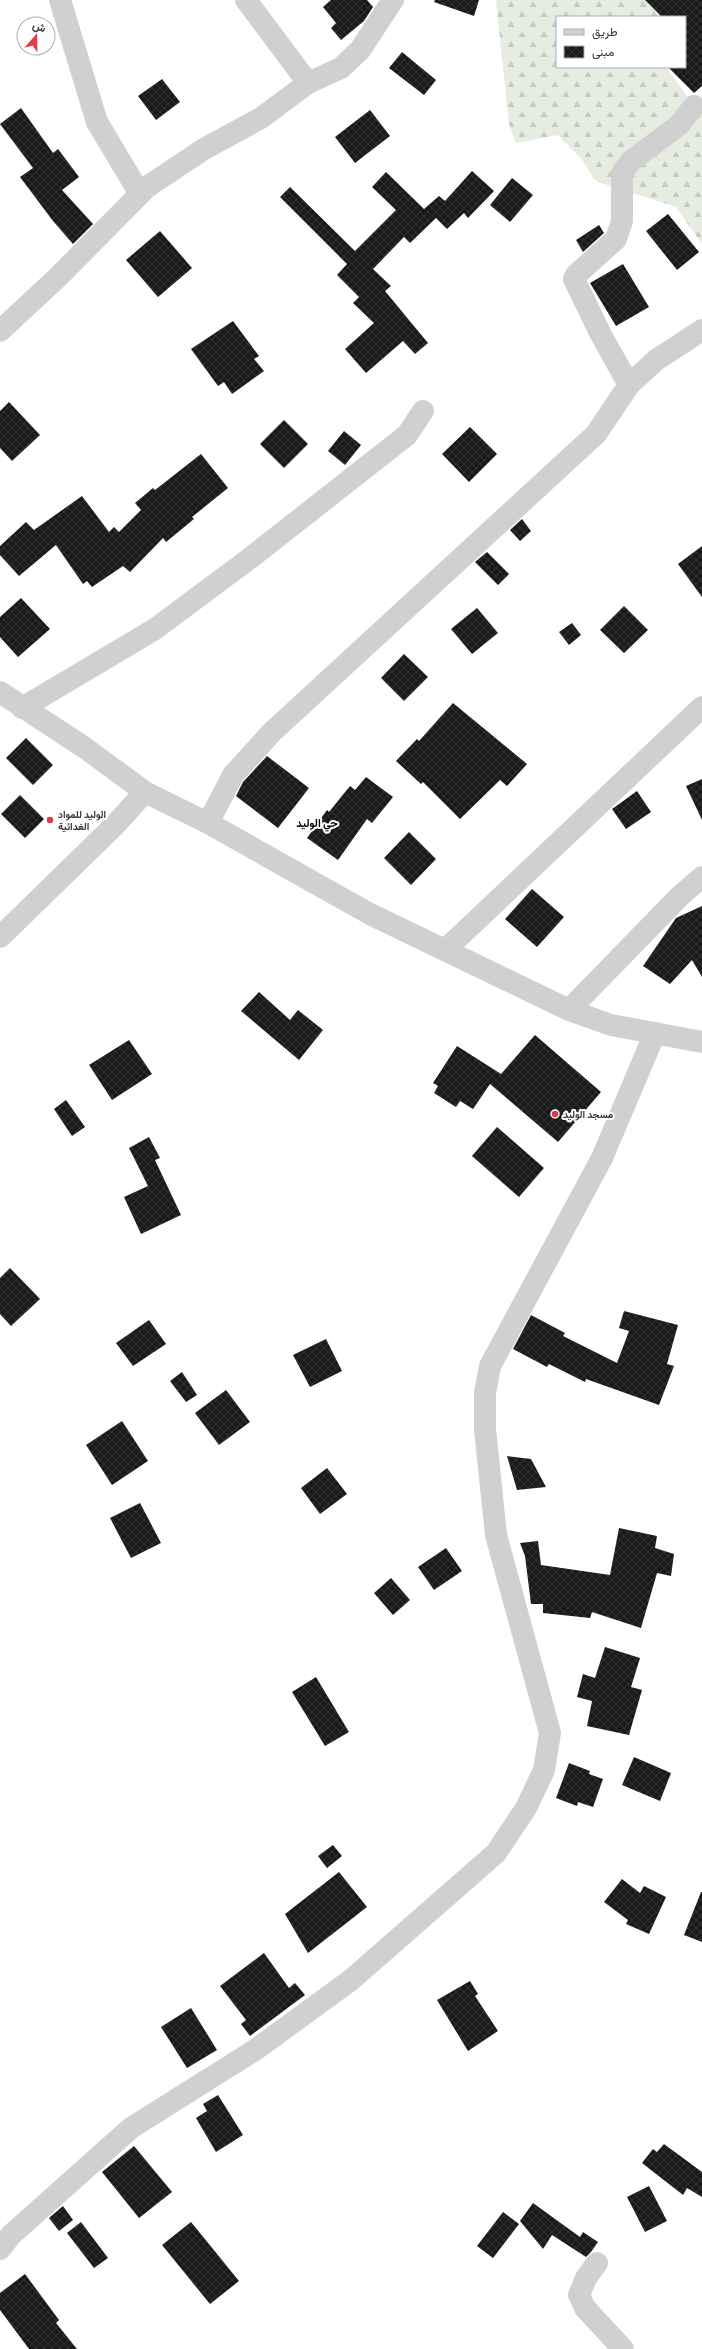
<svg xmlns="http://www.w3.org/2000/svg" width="702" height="2349" font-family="Manrope,Vazirmatn,sans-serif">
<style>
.forest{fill:url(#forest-firs)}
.building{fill:url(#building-cross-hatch)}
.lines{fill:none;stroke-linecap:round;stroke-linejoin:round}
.minor{stroke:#d0d0d0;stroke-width:22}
.poi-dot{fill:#e63946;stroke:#fff;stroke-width:1.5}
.labels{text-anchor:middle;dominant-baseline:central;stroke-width:4;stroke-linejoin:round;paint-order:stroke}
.poi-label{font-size:10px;font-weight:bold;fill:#333;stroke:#fff;text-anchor:start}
.neighbourhood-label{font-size:11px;font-weight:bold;fill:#000;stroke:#fff}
</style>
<defs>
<pattern id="forest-firs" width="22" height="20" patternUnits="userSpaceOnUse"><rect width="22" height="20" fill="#e6ecdf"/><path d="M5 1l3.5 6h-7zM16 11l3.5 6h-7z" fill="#c6cbc0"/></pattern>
<pattern id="building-cross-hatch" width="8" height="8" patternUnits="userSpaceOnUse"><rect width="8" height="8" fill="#1a1a1a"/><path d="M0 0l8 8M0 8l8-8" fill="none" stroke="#333"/></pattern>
</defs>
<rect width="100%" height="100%" fill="#fff"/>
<path class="forest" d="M496,0H652L648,4L662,17H557V67H666L694,106L702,112V244L676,207L598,182L594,179L583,161L558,135L516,143L509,124Z"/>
<path class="building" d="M331,0H367L373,7L364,21L341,40L331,28L336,23L323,7Z
M435,0H479L474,16L434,2Z
M645,0H702V86L694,93L668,67H685V17H662Z
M402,52L436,80L424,95L389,68Z
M162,79L180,102L156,120L138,96Z
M21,108L53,153L58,149L79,177L62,190L93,224L73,244L53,221L20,177L33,168L0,124Z
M370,110L390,136L355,163L335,137Z
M472,171L494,191L468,218L464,213L447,229L436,218L410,243L404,237L373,269L391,286L385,291L428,343L415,354L403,341L366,373L345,349L374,323L353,303L359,297L337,275L347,264L280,197L290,187L355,251L396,210L372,187L386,172L424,209L439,196L445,201Z
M512,178L533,195L510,222L490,205Z
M668,214L699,252L677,270L646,231Z
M599,225L604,233L583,252L576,240Z
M160,231L192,268L158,297L126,260Z
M623,264L649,307L616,326L590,283Z
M233,321L259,356L254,359L264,371L232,394L224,382L218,386L191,349Z
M9,402L40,435L12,461L0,448V411Z
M284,420L308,444L284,468L260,444Z
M470,427L497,454L469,482L442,454Z
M344,431L361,445L345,465L328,451Z
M201,454L228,488L192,517L194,519L166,542L163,538L130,572L123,566L92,587L87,581L83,584L56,545L19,576L0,555V546L26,522L34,530L82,496L109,532L114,527L119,532L141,510L135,503L153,488L155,490Z
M522,519L531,531L520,541L510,530Z
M702,546V597L678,564Z
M487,552L509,574L498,585L475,562Z
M21,598L50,629L18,657L0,637V617Z
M624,606L648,630L624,653L600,630Z
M477,608L498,633L472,654L451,629Z
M572,623L581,635L569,645L559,632Z
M404,654L428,677L404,701L381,678Z
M453,703L527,764L507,786L500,780L460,819L423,782L421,784L396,761L417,739L419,741Z
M26,738L53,765L33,785L6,758Z
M267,756L309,788L278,828L236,796L243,782Z
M366,777L393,797L372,823L367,819L338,860L307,838L327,810L329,812L350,786L355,790Z
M702,779V820L686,786Z
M637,791L651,812L626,829L612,809Z
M20,795L44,819L25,838L1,814Z
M409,832L436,859L411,885L384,858Z
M532,889L564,917L537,947L505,919Z
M702,906V977L692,960L670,984L643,966L676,918Z
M259,992L290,1020L298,1010L323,1030L299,1060L241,1011Z
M535,1035L601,1092L558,1142L490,1084L473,1109L460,1101L456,1107L434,1093L438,1086L433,1083L457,1046L501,1074Z
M129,1040L152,1074L112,1100L89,1065Z
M66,1100L85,1127L72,1136L54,1109Z
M497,1127L544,1168L519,1197L472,1156Z
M149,1137L160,1158L155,1160L181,1215L141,1234L124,1197L148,1186L129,1148Z
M10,1268L40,1299L11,1326L0,1314V1278Z
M624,1311L678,1325L667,1364L674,1366L659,1405L586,1379L585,1382L549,1364L547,1367L513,1349L531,1315L565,1333L563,1336L617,1363L629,1331L619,1328Z
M149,1320L166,1344L133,1366L116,1343Z
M326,1339L342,1371L310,1387L293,1355Z
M182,1372L197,1395L186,1402L170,1381Z
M226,1390L250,1422L219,1445L195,1413Z
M122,1421L148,1461L112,1485L86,1445Z
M507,1456L531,1459L546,1487L517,1490Z
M327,1468L347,1494L320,1514L301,1488Z
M140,1503L161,1543L131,1558L110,1518Z
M619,1528L657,1536L655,1548L674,1554L671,1576L657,1573L641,1628L592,1612L590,1618L543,1613V1604H531L525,1556L520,1543L538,1541L541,1565L610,1575Z
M446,1548L462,1571L434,1590L418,1567Z
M391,1578L410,1600L393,1615L374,1593Z
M605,1647L640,1658L631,1687L642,1690L629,1735L587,1726L592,1701L577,1697L583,1674L595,1678Z
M316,1677L349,1732L325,1746L292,1692Z
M634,1757L671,1773L660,1801L622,1785Z
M569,1763L590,1771L589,1774L603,1779L593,1807L578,1802L577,1806L556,1798Z
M333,1845L342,1856L327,1868L318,1856Z
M339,1872L367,1907L308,1953L285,1914Z
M622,1879L640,1893L644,1886L666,1897L649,1934L626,1924L628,1920L604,1902Z
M701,1892H702V1942L684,1935Z
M264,1953L289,1988L295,1983L305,1995L250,2036L241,2024L246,2020L220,1986Z
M470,1981L478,1994L475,1996L498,2031L468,2051L437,2000Z
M191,2008L217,2050L187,2068L161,2027Z
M218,2095L243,2135L216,2152L196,2118L207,2111L203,2104Z
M664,2144L702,2172V2197L687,2188L683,2195L642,2163L653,2149L657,2152Z
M134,2146L172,2192L139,2218L102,2172Z
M649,2186L667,2221L645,2232L627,2197Z
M533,2203L580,2237L583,2232L598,2242L591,2252L586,2257L552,2235L543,2249L520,2221Z
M63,2206L73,2220L59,2231L49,2218Z
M503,2212L519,2224L493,2258L477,2246Z
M81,2222L108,2258L94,2268L67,2233Z
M191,2222L239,2281L210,2304L162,2245Z
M25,2274L59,2320L56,2323L77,2349H29L0,2310V2293Z"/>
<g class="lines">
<path class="minor" d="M60,0L97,122L140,194
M246,0L308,83
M0,331L57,278L147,187L204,149L261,118L308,83L341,68L360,50L393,0
M629,385L600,333L574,279L576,275L616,239L622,221V173L631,161L679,125L694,106
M0,692L85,748L145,792L208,823L370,914L569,1010L611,1025L702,1042
M22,708L155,629L249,559L407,435L423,411
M208,823L233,775L271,733L596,434L629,385L656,360L702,330
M0,937L115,825L145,792
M445,950L702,707
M569,1010L680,896L702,877
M0,2249L11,2235L131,2128L255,2050L351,1980L496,1853L526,1808L544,1770L550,1733L496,1535L485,1429V1393L490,1366L602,1158L655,1033
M597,2263L586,2278L579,2295L585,2308L623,2349"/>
</g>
<g class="poi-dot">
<circle cx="50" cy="820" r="4"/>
<circle cx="555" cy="1114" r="4"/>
</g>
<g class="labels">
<g class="poi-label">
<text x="58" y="814">الوليد للمواد<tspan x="58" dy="12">الغدائية</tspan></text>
<text x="563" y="1114">مسجد الوليد</text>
</g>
<g class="neighbourhood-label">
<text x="317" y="822">حي الوليد</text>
</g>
</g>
<rect x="556" y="16" width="130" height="52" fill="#ffffff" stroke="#adadad"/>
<rect x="564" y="29" width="20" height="6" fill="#d0d0d0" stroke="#adadad"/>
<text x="592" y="36" font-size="12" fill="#333333">طريق</text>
<rect x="564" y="46" width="20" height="12" fill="url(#building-cross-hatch)" stroke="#adadad"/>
<text x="592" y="56" font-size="12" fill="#333333">مبنى</text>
<g transform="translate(36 36) rotate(20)"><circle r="19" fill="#ffffff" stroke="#adadad"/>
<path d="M0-3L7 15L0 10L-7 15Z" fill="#e63946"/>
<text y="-6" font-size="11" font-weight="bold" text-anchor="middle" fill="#333333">ش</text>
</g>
</svg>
